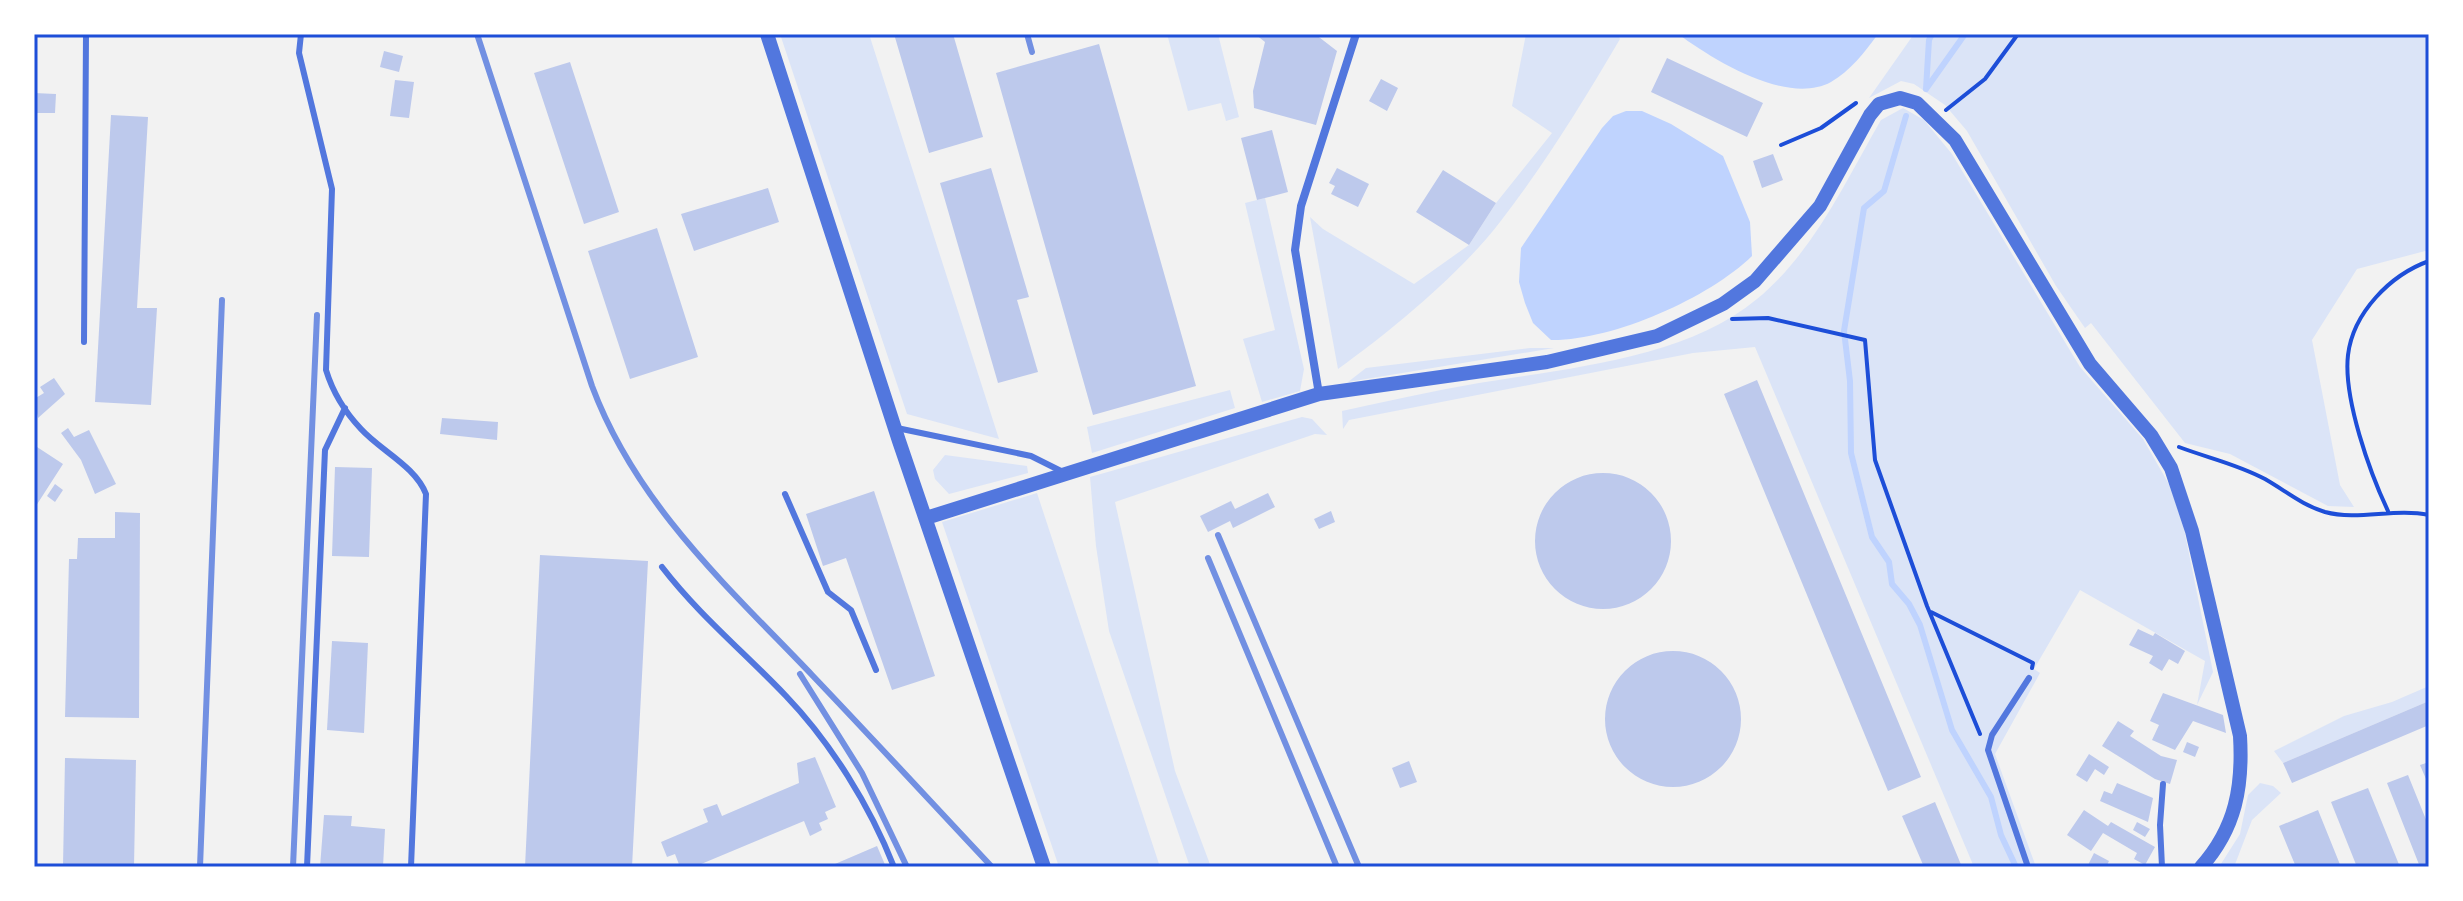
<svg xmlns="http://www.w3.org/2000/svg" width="2463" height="901" font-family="Figtree,sans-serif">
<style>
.green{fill:#dbe4f7}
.water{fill:#bfd3fe}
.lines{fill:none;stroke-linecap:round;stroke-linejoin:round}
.stream{stroke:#bfd3fe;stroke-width:6}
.building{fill:#bdc9ec}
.path{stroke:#1d4ed8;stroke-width:4}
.service{stroke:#5277de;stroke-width:6}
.minor{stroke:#5277de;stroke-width:8}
.tertiary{stroke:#5277de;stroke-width:14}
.rail{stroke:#7290e2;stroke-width:6}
.neatline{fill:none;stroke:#1d4ed8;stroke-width:3}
</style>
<rect width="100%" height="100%" fill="#f2f2f2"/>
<path class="green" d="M780,34H869L999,439L907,414Z
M1167,34H1218L1239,117L1226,121L1221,103L1188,111Z
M1526,34H1618L1620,39C1583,102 1545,164 1500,222C1460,274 1391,331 1338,369L1310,217L1323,229L1414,284L1469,245L1496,203L1552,133L1512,106Z
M1914,34H2429V250L2357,269L2312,340L2340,485L2354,507L2328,506L2230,454L2185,443L2091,323L2085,328L2056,286L1967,131L1945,105L1914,84L1901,81L1869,98Z
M1903,108L1924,120L1952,154L2080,367L2143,439L2170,486L2184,529L2213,672L2197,705L2205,661L2080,590L2034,669L2040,673L1995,754L2036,867H1974L1755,347L1693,353L1349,420L1343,429L1342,411C1388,401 1433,391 1479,383C1568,368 1685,359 1757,299C1814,252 1845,182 1881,120Z
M1265,198L1304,369L1300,391L1262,402L1243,339L1275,330L1245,203Z
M1530,348H1554L1348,382L1366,368Z
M1230,390L1235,408L1092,453L1087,427Z
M1302,417L1312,419L1327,435L1315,434L1115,502L1175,771L1211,867H1190L1109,631L1096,546L1090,477Z
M945,455L1027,466L1028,473L949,494L935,479L933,470Z
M1037,493L1160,867H1059L942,522Z
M2429,686V701L2283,763L2274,751L2344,716L2392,702Z
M2260,783L2273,786L2281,793L2252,820L2234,867H2219L2240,834L2248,795Z"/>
<path class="water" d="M1678,34H1878C1865,52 1850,71 1831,82C1787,106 1714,60 1678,34Z
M1626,111H1642L1671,124L1723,156L1750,222L1752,256C1709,298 1612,341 1551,340L1533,323L1525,303L1519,282L1521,248L1602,128L1613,116Z"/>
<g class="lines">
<path class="stream" d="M1926,89L1965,34
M1926,89L1929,40L1932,34
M1906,116L1884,191L1864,208L1844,331L1850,381L1851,453L1872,537L1889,562L1892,584L1909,604L1920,625L1952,730L1991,797L2001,835L2016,867"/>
</g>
<path class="building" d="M894,34H953L983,137L929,153Z
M1255,34H1315L1337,51L1316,125L1254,108L1253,91L1265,42Z
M1099,44L1196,386L1093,415L996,73Z
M384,51L403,56L399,72L380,67Z
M1667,58L1763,103L1747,137L1651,92Z
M570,62L619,212L584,224L534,73Z
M1381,79L1398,88L1387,111L1369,101Z
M395,80L414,82L409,118L390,116Z
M34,93L56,94L55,113H34Z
M111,115L148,117L137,308H157L151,405L95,402Z
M1272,130L1288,192L1257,200L1241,138Z
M1773,154L1783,180L1762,188L1753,161Z
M991,168L1029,297L1017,300L1038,372L998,383L940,183Z
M1337,168L1369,184L1358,207L1331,194L1335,186L1329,183Z
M1443,170L1496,203L1469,245L1416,212Z
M768,188L779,222L694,251L681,214Z
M657,228L698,357L630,379L588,251Z
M54,378L65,394L38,418L34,399L44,393L40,387Z
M1757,380L1921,777L1888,791L1724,394Z
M442,418L498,422L497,440L440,434Z
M68,428L74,437L89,430L116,484L95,494L81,460L61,433Z
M34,445L63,464L34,509Z
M335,467L372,468L369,557L332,556Z
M1535 541a68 68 0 1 1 136 0a68 68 0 1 1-136 0Z
M55,484L63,490L55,502L47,496Z
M874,491L935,676L892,690L846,558L823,566L806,514Z
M1268,493L1275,507L1233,528L1230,521L1208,532L1200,516L1231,501L1235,509Z
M1331,511L1335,522L1319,529L1314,519Z
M115,512L140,513L139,718L65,717L69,559H77L78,538H115Z
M540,555L648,561L632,867H525Z
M2138,629L2153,636L2155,633L2185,651L2178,664L2169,659L2162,671L2149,663L2153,656L2129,645Z
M332,641L368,643L364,733L327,730Z
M1605 719a68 68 0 1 1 136 0a68 68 0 1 1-136 0Z
M2163,693L2223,715L2226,733L2193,721L2175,750L2152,740L2159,725L2150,721Z
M2429,701V725L2292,783L2283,763Z
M2118,721L2134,731L2130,736L2161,756L2177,760L2170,784L2155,779L2102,746Z
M2187,742L2199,747L2195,757L2183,752Z
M2089,754L2109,767L2104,775L2095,769L2087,782L2076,775Z
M815,757L836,807L825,812L828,819L819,823L822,830L810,836L804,821L694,867H680L675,854L667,857L661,842L708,822L703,809L717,804L722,816L799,783L797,763Z
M65,758L136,760L134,867H63Z
M1409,761L1417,782L1400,788L1392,768Z
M2429,762V786L2420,765Z
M2408,775L2429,827V867H2420L2387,783Z
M2117,783L2153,798L2148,822L2100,801L2104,791L2112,794Z
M2368,788L2400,867H2357L2331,802Z
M1935,802L1962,867H1924L1902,816Z
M2084,810L2108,826L2111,822L2155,847L2145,865L2134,859L2137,853L2103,833L2091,851L2067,835Z
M2318,810L2341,867H2296L2279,826Z
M324,815L352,816L351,826L385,829L383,867H320Z
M2137,822L2150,829L2145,837L2133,830Z
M877,846L886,867H828Z
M2094,853L2109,861L2106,867H2087Z"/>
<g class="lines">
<path class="path" d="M1946,110L1985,79L2018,34
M1781,145L1821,128L1856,103
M1732,319L1768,318L1865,340L1875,460L1927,606L1980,734
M2179,447C2208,458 2237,464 2265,479C2286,491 2302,505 2325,512C2358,521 2394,508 2429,515
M2388,511C2370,473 2343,398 2348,355C2353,313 2390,275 2429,261
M1931,612L2033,663L2032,668"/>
<path class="service" d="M301,34L299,53L332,189L326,370C333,393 344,411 361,429C381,451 415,466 426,494L411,867
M84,342L86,34
M897,428L1031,456L1063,472
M785,494L828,592L851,610L876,670
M662,567C699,615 744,652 786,696C831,743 870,806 894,867
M307,867L325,450L345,408
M2028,867L1988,750L1992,735L2029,678
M2162,867L2160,825L2163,784"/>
<path class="minor" d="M1319,394L1295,250L1301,206L1356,34"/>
<path class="tertiary" d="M767,34L899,441L1044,867
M926,518L1319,394L1547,362L1657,336L1723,304L1755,281L1820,206L1870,115L1879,104L1900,98L1917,103L1955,140L2090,364L2151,435L2171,468L2192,531L2240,736C2243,786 2236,828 2201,867"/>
<path class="rail" d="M477,34L592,386C636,504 727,586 812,675C873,739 932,803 992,867
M1027,34L1032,52
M1218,535L1359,867
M1208,558L1337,867
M800,674L862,773L907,867
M200,867L222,300
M293,867L317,315"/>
</g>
<rect width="2463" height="901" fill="none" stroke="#ffffff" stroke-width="72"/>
<rect x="36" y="36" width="2391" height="829" class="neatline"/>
</svg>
